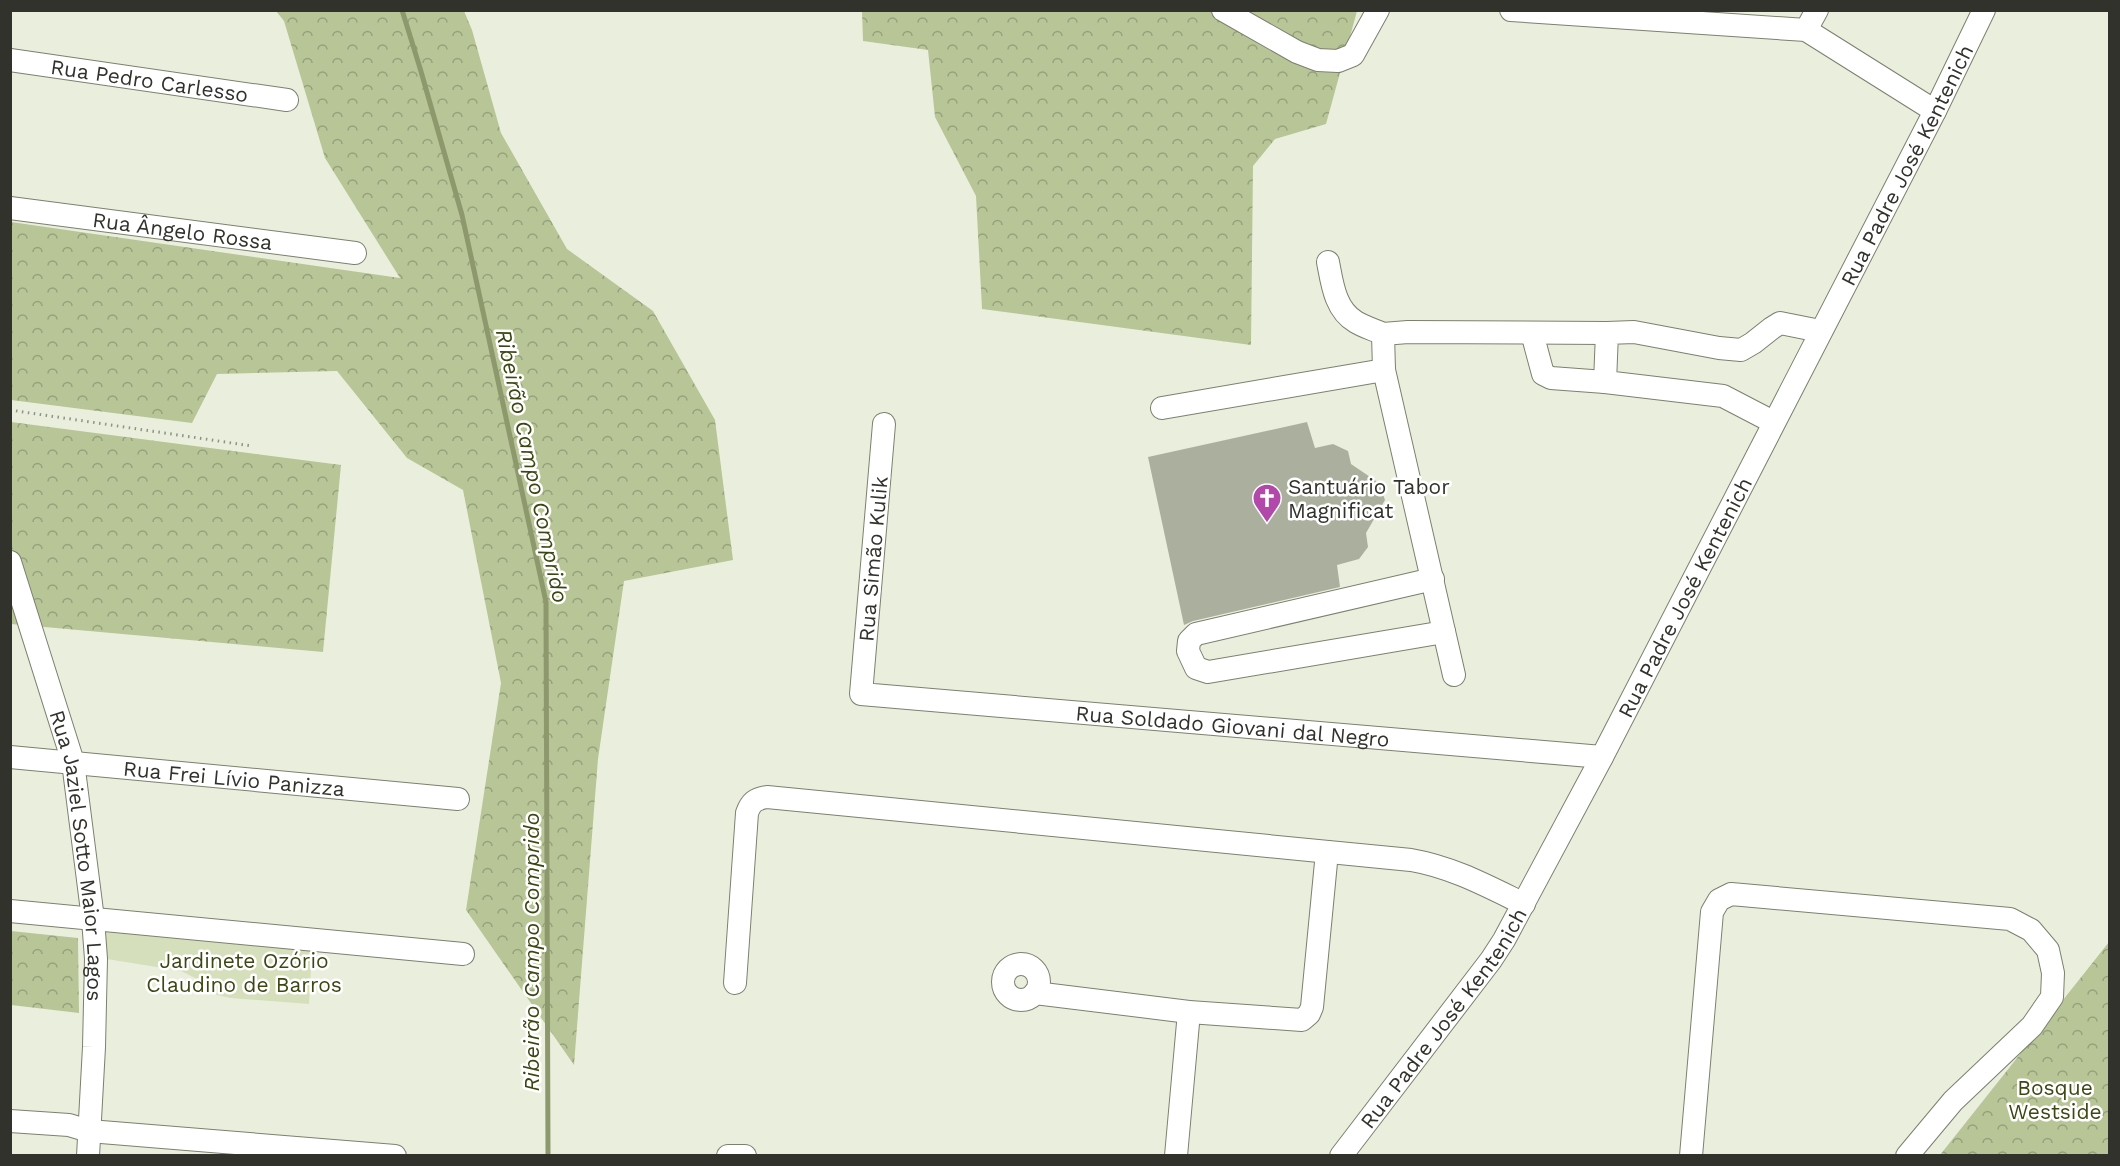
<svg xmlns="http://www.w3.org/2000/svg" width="2120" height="1166" font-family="'Work Sans',sans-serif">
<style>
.green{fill:#d5dfbc}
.forest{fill:url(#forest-crowns)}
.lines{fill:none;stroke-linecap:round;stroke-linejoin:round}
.stream{stroke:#8d996d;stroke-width:5}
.building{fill:#aaaf9e}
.minor-casing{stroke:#7b806f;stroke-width:24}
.path{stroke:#8f9285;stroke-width:3;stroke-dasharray:1.5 4.5;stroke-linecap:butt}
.minor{stroke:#fff;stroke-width:22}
.labels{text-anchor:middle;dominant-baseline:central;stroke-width:5;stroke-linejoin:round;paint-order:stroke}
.street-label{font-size:21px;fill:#30322b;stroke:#fff}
.poi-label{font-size:21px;fill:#30322b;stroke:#fff;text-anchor:start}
.park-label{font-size:21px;fill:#3c4714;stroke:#fff}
.water-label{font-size:22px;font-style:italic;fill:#3b4612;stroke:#fff}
</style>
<defs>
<pattern id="forest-crowns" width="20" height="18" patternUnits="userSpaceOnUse" patternTransform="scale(1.5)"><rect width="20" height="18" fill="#b8c597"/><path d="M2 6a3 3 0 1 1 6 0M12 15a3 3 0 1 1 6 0" fill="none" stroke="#96a17b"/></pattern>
</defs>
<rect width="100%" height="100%" fill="#eaefdd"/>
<path class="green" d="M105,931L312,950L309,1004L230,998L217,995L201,981L181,971L107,959Z"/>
<path class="forest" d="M276,11H464L472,30L501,133L567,249L653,311L715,420L733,560L624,581L598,759L574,1065L466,910L501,683L463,490L407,458L337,371L217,374L192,423L11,400V222L400,278L325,158L284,21Z
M862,11H1357L1326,124L1275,139L1253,166L1251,345L982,309L976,196L935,117L928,50L863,41Z
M11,422L341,465L323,652L11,624Z
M11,931L78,938L79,1013L11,1005Z
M2109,942V1155H1940Z"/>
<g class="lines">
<path class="stream" d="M402,10L420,68L462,215L546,602L548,1155"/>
</g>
<path class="building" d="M1307,422L1315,448L1333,444L1348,451L1351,464L1379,483L1385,500L1366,533L1368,547L1359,559L1337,565L1340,587L1193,621L1184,625L1148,457Z"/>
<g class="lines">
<g class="minor-casing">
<g id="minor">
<path d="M1223,10L1297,52L1318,60L1338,61L1353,55L1378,10"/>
<path d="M1511,10L1806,30L1935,111"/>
<path d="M1806,30L1817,10"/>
<path id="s1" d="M10,60L287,100"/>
<path id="s2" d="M10,208L355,253"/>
<path d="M1328,262C1332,283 1335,310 1356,322C1364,327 1375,330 1383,334"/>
<path d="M1532,333L1543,374L1551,378L1605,382"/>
<path d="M1162,408L1384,370"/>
<path d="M1773,422L1723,396L1605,382L1607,333L1634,332L1719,348L1741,350L1753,343L1772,328L1780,323L1820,331"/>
<path id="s3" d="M884,424L861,694L1602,757"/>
<path id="s4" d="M10,562L73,762L93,919L96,959L94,1047L88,1156"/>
<path d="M1433,579L1196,634L1189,641L1188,651L1196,668L1208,672L1444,632"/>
<path d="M1454,675L1384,370L1383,334L1408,332L1607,333"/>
<path id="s5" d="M10,757L458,799"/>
<path d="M10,911L463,954"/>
<circle cx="1021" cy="982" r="18"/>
<path d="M735,983L747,813C751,802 755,799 767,797L1411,860C1452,867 1487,886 1524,904"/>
<path d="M1035,993L1189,1012L1302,1020L1309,1014L1312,1007L1327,852"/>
<path d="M10,1121L69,1125L89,1131L395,1156"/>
<path d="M728,1156H745"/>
<path d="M1176,1156L1189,1012"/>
<path id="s6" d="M1341,1156L1491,960L1504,940L1602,757L1935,111L1984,10"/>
<path d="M1691,1156L1712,912L1719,900L1731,894L2010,919L2031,930L2048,950L2053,973L2052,997L2032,1026L1953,1101L1907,1156"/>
</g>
</g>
<path class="path" d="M10,410L252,446"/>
<use href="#minor" class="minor"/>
</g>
<defs>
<g id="church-pin" transform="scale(1.5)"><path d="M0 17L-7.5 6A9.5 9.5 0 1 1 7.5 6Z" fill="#b148aa" stroke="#fff"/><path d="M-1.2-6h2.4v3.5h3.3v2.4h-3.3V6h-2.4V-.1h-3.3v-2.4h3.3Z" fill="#fff"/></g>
</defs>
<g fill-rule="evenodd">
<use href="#church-pin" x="1267" y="498"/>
</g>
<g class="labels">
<g class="street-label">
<text stroke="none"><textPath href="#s1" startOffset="141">Rua Pedro Carlesso</textPath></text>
<text stroke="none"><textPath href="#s6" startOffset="1144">Rua Padre José Kentenich</textPath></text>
<text stroke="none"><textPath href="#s2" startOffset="174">Rua Ângelo Rossa</textPath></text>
<text transform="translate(873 559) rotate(-85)">Rua Simão Kulik</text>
<text stroke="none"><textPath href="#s6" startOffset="658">Rua Padre José Kentenich</textPath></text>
<text stroke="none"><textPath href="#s3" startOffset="644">Rua Soldado Giovani dal Negro</textPath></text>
<text stroke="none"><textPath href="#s5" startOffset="225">Rua Frei Lívio Panizza</textPath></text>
<text stroke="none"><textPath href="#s4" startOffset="303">Rua Jaziel Sotto Maior Lagos</textPath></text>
<text stroke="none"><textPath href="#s6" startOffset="172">Rua Padre José Kentenich</textPath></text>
</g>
<g class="poi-label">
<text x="1288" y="486">Santuário Tabor<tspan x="1288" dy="24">Magnificat</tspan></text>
</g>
<g class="park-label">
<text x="244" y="960">Jardinete Ozório<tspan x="244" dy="24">Claudino de Barros</tspan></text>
<text x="2055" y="1087">Bosque<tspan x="2055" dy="24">Westside</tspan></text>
</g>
<g class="water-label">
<text transform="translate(532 466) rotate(78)">Ribeirão Campo Comprido</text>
<text transform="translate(531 952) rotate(-90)">Ribeirão Campo Comprido</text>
</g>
</g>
<rect width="2120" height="1166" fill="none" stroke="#30322b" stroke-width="24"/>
</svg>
